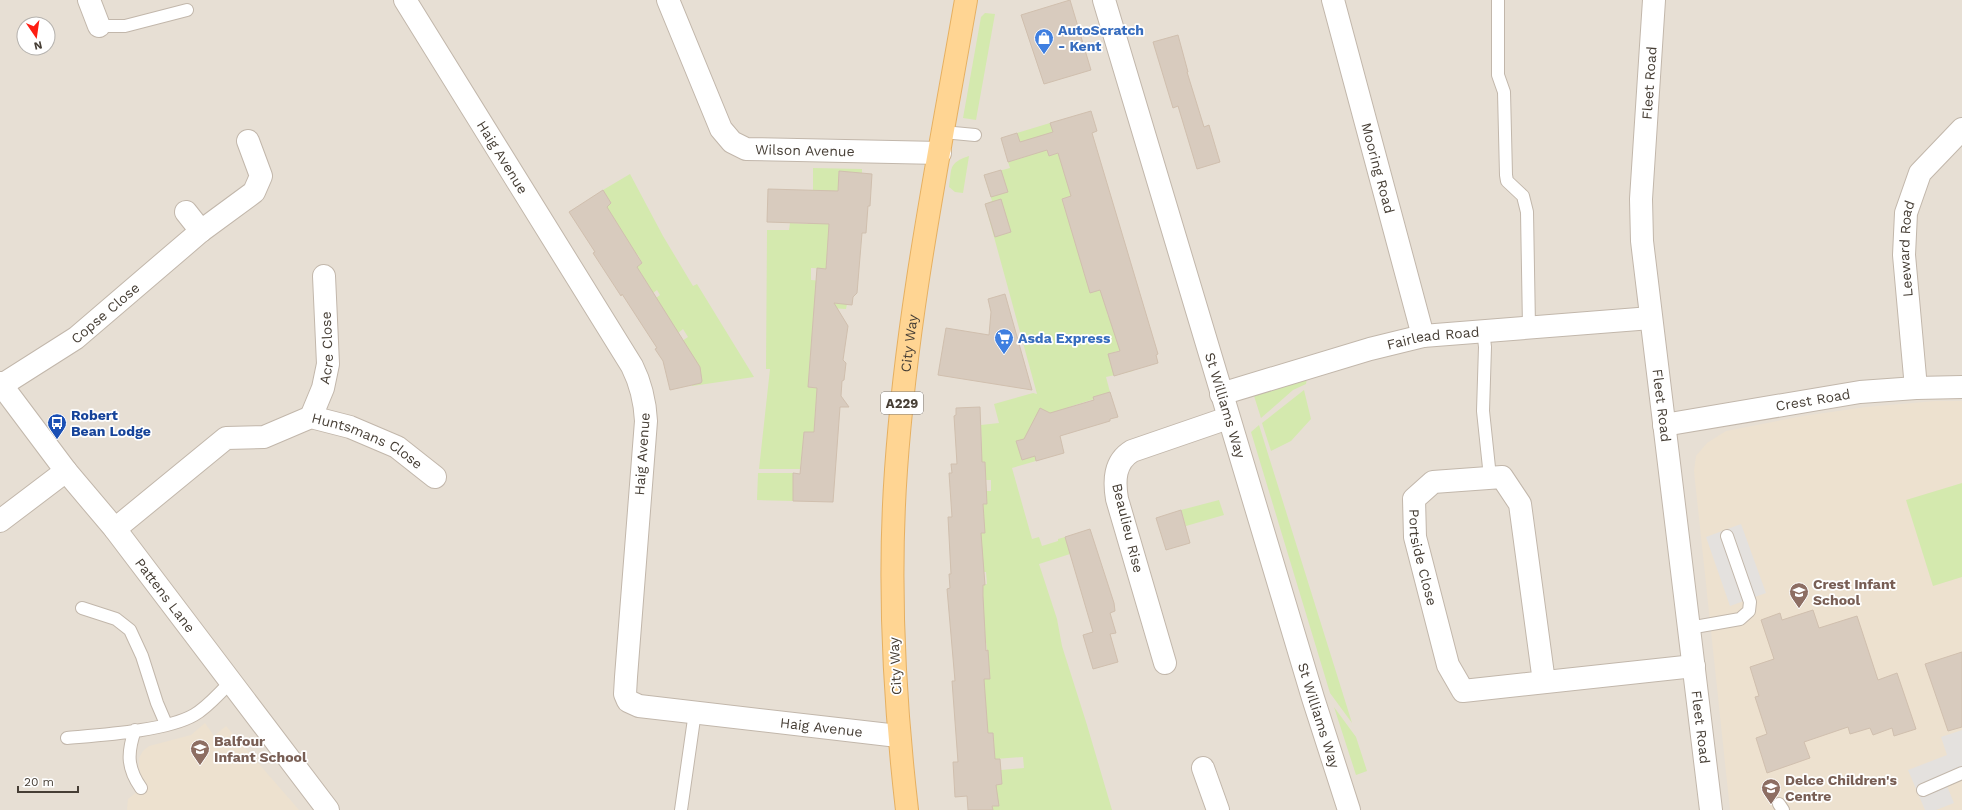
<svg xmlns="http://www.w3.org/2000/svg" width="1962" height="810" font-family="'Work Sans',sans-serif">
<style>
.residential{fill:#e7dfd4;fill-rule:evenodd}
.education{fill:#ede1cf}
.green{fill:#d4e9ae}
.parking{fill:#e4e1de}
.building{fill:#d8cbbe;stroke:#d0bfae}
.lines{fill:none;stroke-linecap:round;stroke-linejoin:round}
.service-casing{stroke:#c2b7ab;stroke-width:14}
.minor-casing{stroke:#c2b7ab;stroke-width:24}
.tertiary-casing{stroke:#c2b7ab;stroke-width:24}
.primary-casing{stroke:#e6b061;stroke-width:24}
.service{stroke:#fff;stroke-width:12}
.minor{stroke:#fff;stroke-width:22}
.tertiary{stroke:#fff;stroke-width:22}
.primary{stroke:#ffd593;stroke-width:22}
.labels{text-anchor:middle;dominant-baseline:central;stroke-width:3.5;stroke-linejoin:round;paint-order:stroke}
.shield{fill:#fff;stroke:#7e7872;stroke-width:1}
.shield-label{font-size:13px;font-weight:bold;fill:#463e35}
.shop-label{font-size:14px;font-weight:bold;fill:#366cbe;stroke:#fff;text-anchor:start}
.street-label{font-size:14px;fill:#463e35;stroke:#fff}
.transit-label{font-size:14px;font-weight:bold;fill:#164399;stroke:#fff;text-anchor:start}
.education-label{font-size:14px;font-weight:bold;fill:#785e54;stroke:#fff;text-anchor:start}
</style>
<rect width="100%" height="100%" fill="#f3eee6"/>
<path class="residential" d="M0,0H1962V810H0ZM24,24H48V48H24Z"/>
<path class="education" d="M1935,401H1962V810H1730L1694,471L1696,456L1707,443L1726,431L1803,416L1866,407Z
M205,723L214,736L226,726L299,810H127L128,799L147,784L141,776L139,768V758L143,751L149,746L191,735Z"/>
<path class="green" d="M985,13L995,14L976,120L963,118L981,17Z
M1050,123L1053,132L1043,136L1049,156L1059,153L1071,196L1062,199L1065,208L1134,280L1112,299L1104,301L1108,316L1116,314L1134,346L1108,354L1132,367L1133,371L1106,377L1110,392L1094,397V399L1069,407L1074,424L1046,411L1041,420L1035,417L1031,426L1048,434L1016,441L1022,460L1035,456L1036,461L1012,468L1032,539L1039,537L1042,546L1058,541V539L1065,537L1070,554L1039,564L1057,619L1062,646L1087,725L1112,810H993L992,806H999L989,785L1002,784L1001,770L1024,768L1023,757L995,759L993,733L979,734L975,680L990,678L984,623L978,596H983V585L987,584L986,572H976L968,505L987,504L986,491H991V480H986L984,462L968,463L967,455L982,454L981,425L999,423L994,404L1033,393L1037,394L985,204L992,201L984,175L1010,168L1008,162L1025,157L1017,133Z
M969,156L963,193L955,192L949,187C952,168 948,163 969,156Z
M813,168L862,169V173L839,171L837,203L829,234L826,266L859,269L853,270L811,268V280L822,281L832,303L847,304L846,309L814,307L808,387L817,388L814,432H804L800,469H759L770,369H766L767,230H789L790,223L808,224L809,190H813Z
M630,174L663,236L693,286L697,284L754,377L692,386V384L702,381L699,366L688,367L682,341L688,337L683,329L678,333L656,298L660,295L657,290L653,293L637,267L642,263L638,255L622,247L629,242L605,207L611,203L603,190Z
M1307,378L1306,384L1293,390L1261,418L1254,396L1257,393Z
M1304,390L1311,419L1291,441L1271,451L1262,423Z
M1259,425L1352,723L1330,693L1251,432Z
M758,473H793V501L757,500Z
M1962,483V577L1933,586L1906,500Z
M1219,500L1224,515L1186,526L1181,510Z
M1334,707L1356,737L1367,771L1356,775Z"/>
<path class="parking" d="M1741,524L1766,593L1730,606L1706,537Z
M1962,730V779L1947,786L1954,803L1936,810H1925L1908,770L1947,755L1941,737Z"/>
<path class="building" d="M1070,0L1091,70L1044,84L1021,15Z
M1178,35L1188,72H1187L1204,127L1209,125L1220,162L1197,169L1178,106L1173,108L1153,42Z
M1091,111L1097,131L1092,133L1158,354L1156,355L1158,363L1114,376L1108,354L1120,351L1100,290L1090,293L1062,199L1071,196L1058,153L1049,156L1047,150L1008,162L1001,138L1017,133L1020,142L1053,132L1050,123Z
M1001,170L1008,192L991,197L984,175Z
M839,171L872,174L870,206H868L866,233H862L857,293L853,297L852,305L834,303L848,326L843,360L846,363L844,380L842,381L841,396L849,407H840L833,502L793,501V473L800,474L804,432H814L817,388L808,387L817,268L826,269L829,224L767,222L768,189L838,191Z
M603,190L611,203L607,207L642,263L637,267L700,367L702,381L701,383L670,390L663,361L655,349L657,348L622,294L621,296L593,253L595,252L569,212Z
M1001,199L1011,232L995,237L985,204Z
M1005,294L1032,390L938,375L946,328L989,335L991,312L988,299Z
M1110,392L1118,417L1110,419V421L1060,436L1064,453L1036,461L1035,456L1022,460L1016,441L1024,439L1040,408L1050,413L1094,400L1093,397Z
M980,407L982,462H985L987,504H983L985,533H981L985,585H983V596L986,651L988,650L990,679H984L988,733H993L995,759H1000L1002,784L996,785L999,806H992L993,810H968L967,796L955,797L953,762H958L952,681H955L947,589L950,588L949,574H951L948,517H952L949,473H952L951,464H957L954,416L956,415V408Z
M1181,510L1190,543L1166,550L1156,518Z
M1090,529L1114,603L1115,611L1110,613L1116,633L1110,634L1118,662L1093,669L1083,635L1093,632L1065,537Z
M1813,610L1819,628L1857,616L1878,680L1897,673L1916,729L1894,736L1892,728L1873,735L1870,728L1850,734L1848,727L1804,742L1810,758L1767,773L1756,738L1767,734L1755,697L1759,696L1750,667L1774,659L1761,620L1780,613L1782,620Z
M1962,652V727L1948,731L1925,664Z"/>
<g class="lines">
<g class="service-casing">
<path id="service" d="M1498,0V75L1504,92L1506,175L1507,181L1523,196L1527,212L1529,327
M99,26H125L187,10
M943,132L975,135
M1483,330L1485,347L1483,411L1490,477
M82,608L116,619L130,630L142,656L157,703L166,724
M1689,628L1740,619L1749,611L1750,602L1727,536
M135,730C127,753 127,768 141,788
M67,738C100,735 166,731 194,715C208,707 219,693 231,682
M1923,790L1962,773
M1779,804L1783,810
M681,810L695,712"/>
</g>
<g class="minor-casing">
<g id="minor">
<path d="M89,0L99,26"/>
<path id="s1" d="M405,0L632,366C641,384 645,401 646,421L626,677L625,694L628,701L639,706L898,736"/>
<path id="s2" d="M668,0L721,129L732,142L746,149L940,153"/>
<path id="s3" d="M1333,0L1423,336"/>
<path id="s4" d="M1654,0L1641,199L1642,241L1711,810"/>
<path d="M186,212L201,231"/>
<path id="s5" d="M2,385L76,338L201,231L254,192L261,176L248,141"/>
<path id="s6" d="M1916,388L1904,255L1906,213L1920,173L1962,129"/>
<path id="s7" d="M1221,394L1370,349L1423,336L1651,318"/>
<path id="s8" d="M311,417L323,388L328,364L324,276"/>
<path id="s9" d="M1664,425L1860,392L1916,388L1962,387"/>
<path d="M0,521L66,471"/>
<path id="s10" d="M115,529L226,438L264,437L311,417L350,427L397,447L435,477"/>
<path d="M1165,663L1117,499C1114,481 1114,462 1132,451L1228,418"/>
<path id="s11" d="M1544,682L1520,504L1502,477L1433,482L1414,499L1415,537L1448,665L1463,691L1694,666"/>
<path d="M1203,768L1218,810"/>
</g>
</g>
<g class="tertiary-casing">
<g id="tertiary">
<path id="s12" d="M1104,0L1313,698L1349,810"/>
<path id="s13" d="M0,383L66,471L115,529L328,810"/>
</g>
</g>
<g class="primary-casing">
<g id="primary">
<path id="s14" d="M907,810C894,698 888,583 896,470C907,312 939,156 966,0"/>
</g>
</g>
<use href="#service" class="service"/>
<use href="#minor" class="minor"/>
<use href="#tertiary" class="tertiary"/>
<use href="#primary" class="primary"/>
</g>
<defs>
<g id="shop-pin" transform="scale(1)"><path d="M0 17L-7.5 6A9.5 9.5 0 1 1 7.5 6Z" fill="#3f7fe0" stroke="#fff"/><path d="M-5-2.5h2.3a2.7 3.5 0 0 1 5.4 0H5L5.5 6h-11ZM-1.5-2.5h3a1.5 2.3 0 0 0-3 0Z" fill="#fff"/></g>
<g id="supermarket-pin" transform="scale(1)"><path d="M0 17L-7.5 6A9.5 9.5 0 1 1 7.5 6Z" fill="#3f7fe0" stroke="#fff"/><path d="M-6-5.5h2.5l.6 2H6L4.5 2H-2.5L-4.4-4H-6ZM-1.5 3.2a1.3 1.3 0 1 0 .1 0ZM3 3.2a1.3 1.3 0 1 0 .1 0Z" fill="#fff"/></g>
<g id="bus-pin" transform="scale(1)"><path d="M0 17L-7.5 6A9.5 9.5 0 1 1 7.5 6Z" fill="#1a4fb4" stroke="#fff"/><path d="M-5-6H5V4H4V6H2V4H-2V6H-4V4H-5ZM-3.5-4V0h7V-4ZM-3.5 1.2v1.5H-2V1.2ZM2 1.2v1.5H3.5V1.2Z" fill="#fff"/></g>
<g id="school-pin" transform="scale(1)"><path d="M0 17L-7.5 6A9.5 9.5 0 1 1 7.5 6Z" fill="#8d6e63" stroke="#fff"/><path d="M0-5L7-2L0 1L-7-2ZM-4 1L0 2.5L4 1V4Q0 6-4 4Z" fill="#fff"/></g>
</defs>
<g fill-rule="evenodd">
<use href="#shop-pin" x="1044" y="38"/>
<use href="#supermarket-pin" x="1004" y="338"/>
<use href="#bus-pin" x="57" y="423"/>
<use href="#school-pin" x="1799" y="592"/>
<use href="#school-pin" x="200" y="749"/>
<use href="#school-pin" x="1771" y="788"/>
</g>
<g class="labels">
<rect class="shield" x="881" y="392" width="42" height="22" rx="3"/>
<g class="shield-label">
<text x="902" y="403">A229</text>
</g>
<g class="shop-label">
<text x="1058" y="30">AutoScratch<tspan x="1058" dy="16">- Kent</tspan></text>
<text x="1018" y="338">Asda Express</text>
</g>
<g class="street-label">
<text transform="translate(1649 83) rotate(-86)">Fleet Road</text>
<text stroke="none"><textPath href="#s2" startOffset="231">Wilson Avenue</textPath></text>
<text stroke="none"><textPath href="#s1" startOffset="185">Haig Avenue</textPath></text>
<text stroke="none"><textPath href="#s3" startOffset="174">Mooring Road</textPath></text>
<text stroke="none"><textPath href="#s6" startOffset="140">Leeward Road</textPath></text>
<text stroke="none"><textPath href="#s5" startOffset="126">Copse Close</textPath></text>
<text stroke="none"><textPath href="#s7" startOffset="220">Fairlead Road</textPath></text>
<text stroke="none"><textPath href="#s14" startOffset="468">City Way</textPath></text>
<text stroke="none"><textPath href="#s8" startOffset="72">Acre Close</textPath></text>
<text stroke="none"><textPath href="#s9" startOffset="151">Crest Road</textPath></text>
<text stroke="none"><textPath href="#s12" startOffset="423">St Williams Way</textPath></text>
<text stroke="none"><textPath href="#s4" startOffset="407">Fleet Road</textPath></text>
<text stroke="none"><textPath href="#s10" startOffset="294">Huntsmans Close</textPath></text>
<text transform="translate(642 454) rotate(-86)">Haig Avenue</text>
<text transform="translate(1128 528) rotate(76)">Beaulieu Rise</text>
<text stroke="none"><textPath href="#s11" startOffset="366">Portside Close</textPath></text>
<text stroke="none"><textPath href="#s13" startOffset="269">Pattens Lane</textPath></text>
<text transform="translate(895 666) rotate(-93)">City Way</text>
<text stroke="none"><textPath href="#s12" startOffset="747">St Williams Way</textPath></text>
<text stroke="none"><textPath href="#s1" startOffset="965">Haig Avenue</textPath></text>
<text stroke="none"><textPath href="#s4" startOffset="731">Fleet Road</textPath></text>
</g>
<g class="transit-label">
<text x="71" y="415">Robert<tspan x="71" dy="16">Bean Lodge</tspan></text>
</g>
<g class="education-label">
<text x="1813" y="584">Crest Infant<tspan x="1813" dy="16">School</tspan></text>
<text x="214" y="741">Balfour<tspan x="214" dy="16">Infant School</tspan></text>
<text x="1785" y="780">Delce Children's<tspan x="1785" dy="16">Centre</tspan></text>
</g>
</g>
<g transform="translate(36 36) rotate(167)"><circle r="19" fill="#ffffff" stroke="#b5b2ae"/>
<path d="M0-3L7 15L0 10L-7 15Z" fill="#fe1d12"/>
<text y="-6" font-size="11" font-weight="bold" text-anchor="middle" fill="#463e35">N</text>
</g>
<path d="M18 786v6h60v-6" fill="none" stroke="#463e35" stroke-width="2"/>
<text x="24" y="786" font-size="12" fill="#463e35" stroke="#ffffff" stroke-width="3" paint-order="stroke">20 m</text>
</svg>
